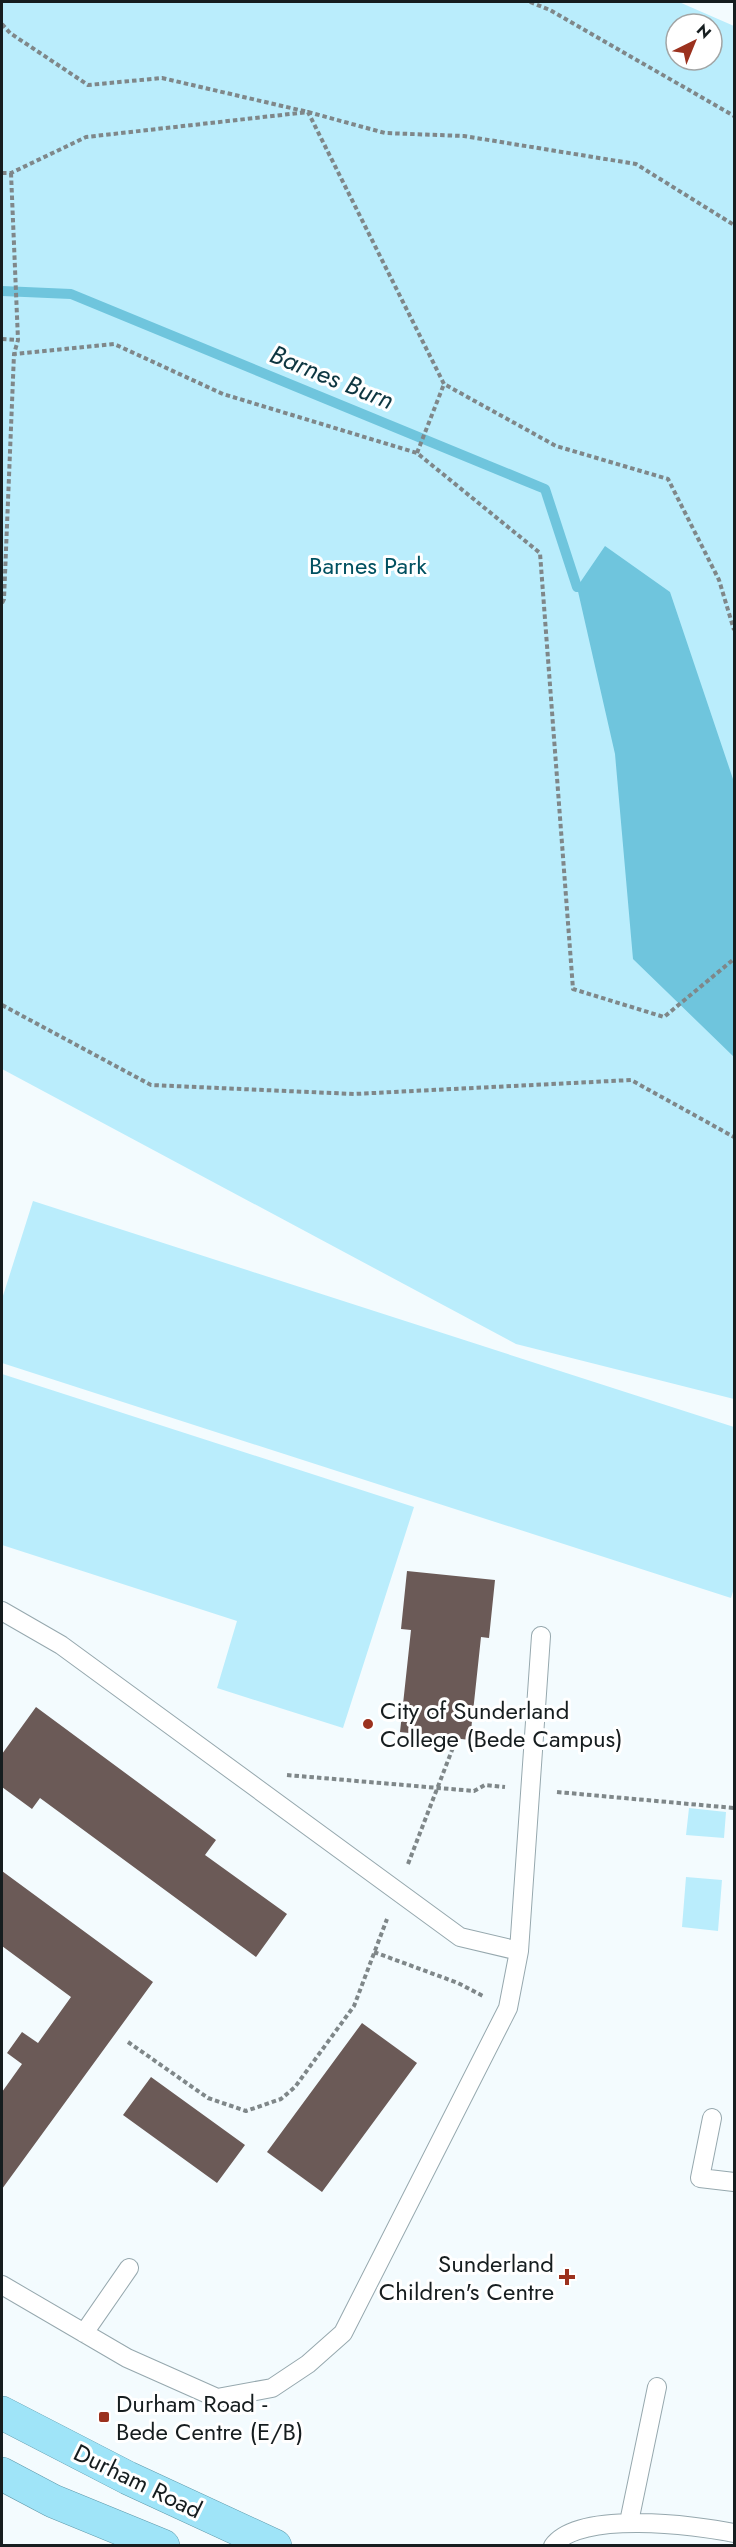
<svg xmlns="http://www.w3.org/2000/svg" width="736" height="2547" font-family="Jost,sans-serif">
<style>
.green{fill:#baedfc;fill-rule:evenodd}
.water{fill:#6fc5dd}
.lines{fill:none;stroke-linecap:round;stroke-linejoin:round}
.stream{stroke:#6fc5dd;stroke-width:10}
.building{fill:#6b5a57}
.service-casing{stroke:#96a8ae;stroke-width:20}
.trunk-casing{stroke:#5f9aab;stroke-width:34}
.path{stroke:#7f8789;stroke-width:4;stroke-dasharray:4.5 3;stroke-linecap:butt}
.service{stroke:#fff;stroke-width:18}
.trunk{stroke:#9fe4f8;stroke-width:33}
.poi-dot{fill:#9b311e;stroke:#fff;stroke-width:2}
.labels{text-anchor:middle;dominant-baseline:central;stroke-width:6;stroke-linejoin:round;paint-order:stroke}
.park-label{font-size:24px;fill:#005060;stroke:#fff}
.poi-label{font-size:24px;fill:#161d1f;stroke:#fff;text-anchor:start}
.street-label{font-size:24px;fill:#161d1f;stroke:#fff}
.water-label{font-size:26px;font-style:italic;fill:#0d3641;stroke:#fff}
</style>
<rect width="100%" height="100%" fill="#f3fbfe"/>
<path class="green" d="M2,2H679L734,26V1399L516,1344L2,1069ZM676,24H712V60H676Z
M33,1201L734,1427V1588L731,1598L2,1363V1299Z
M2,1374L414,1507L343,1728L217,1688L237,1621L2,1545Z
M689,1808L726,1812L724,1838L686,1835Z
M686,1877L722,1880L718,1931L682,1927Z"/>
<path class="water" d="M605,546L670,592L734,782V1057L633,959L615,754L577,587Z"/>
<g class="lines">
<path class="stream" d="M2,291L71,294L545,489L577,587"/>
</g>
<path class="building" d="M407,1571L495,1580L489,1638L481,1637L470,1740L400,1732L411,1630L401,1629Z
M36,1707L216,1840L205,1855L287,1914L256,1957L40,1798L32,1809L2,1787V1754Z
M2,1871L153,1982L2,2189V2092L22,2064L7,2053L22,2032L38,2043L71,1997L2,1946Z
M362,2023L417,2063L322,2192L267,2152Z
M151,2077L245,2145L217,2183L123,2115Z"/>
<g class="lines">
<g class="service-casing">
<path id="service" d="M2,1611L61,1645L460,1937L519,1951
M712,2118L700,2178L734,2182
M2,2285L127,2358L217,2398L272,2388L308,2364L343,2333L508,2008L519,1951L541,1636
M84,2333L129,2268
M629,2522L657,2387
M553,2546C579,2510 695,2525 734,2533"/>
</g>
<g class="trunk-casing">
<path id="trunk" d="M2,2413L128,2478L275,2546
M2,2474L53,2501L163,2546"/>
</g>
<path class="path" d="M530,2L550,10L734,116
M2,24L10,33L88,85L162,78L308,112L385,133L464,136L636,164L734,225
M2,173H11L86,137L308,112L444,384L556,446L668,479L719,580L734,630
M11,173L18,340L14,354L114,344L223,394L417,453L540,553L573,989L664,1017L734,959
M2,339L18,340
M417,453L444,384
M2,603L4,599L14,354
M2,1005L151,1085L354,1094L631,1080L734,1137
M287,1775L474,1791L485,1785L505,1787
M557,1792L734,1808
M408,1864L454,1745
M374,1952L458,1983L483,1996
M128,2042L208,2098L246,2111L281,2099L295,2087L354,2006L387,1919"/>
<use href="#service" class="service"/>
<use href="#trunk" class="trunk"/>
</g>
<g class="poi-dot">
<circle cx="368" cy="1724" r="6"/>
<path d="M564 2268h6v6h6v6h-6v6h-6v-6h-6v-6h6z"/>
<rect x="98" y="2411" width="12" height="12" rx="3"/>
</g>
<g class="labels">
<g class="park-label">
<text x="368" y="565">Barnes Park</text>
</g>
<g class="poi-label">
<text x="380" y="1710">City of Sunderland<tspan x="380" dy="28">College (Bede Campus)</tspan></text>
<text x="554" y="2263" text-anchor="end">Sunderland<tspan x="554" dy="28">Children's Centre</tspan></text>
<text x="116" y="2403">Durham Road -<tspan x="116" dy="28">Bede Centre (E/B)</tspan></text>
</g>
<g class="street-label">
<text transform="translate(138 2481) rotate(26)">Durham Road</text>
</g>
<g class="water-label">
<text transform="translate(332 377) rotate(22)">Barnes Burn</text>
</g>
</g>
<rect width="736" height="2547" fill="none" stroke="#161d1f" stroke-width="6"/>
<g transform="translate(694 42) rotate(43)"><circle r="28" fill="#ffffff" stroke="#a2a5a5" stroke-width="1.5"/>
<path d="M0-4.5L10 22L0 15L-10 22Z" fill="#9b311e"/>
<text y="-9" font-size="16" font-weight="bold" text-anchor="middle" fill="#161d1f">N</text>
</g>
</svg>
